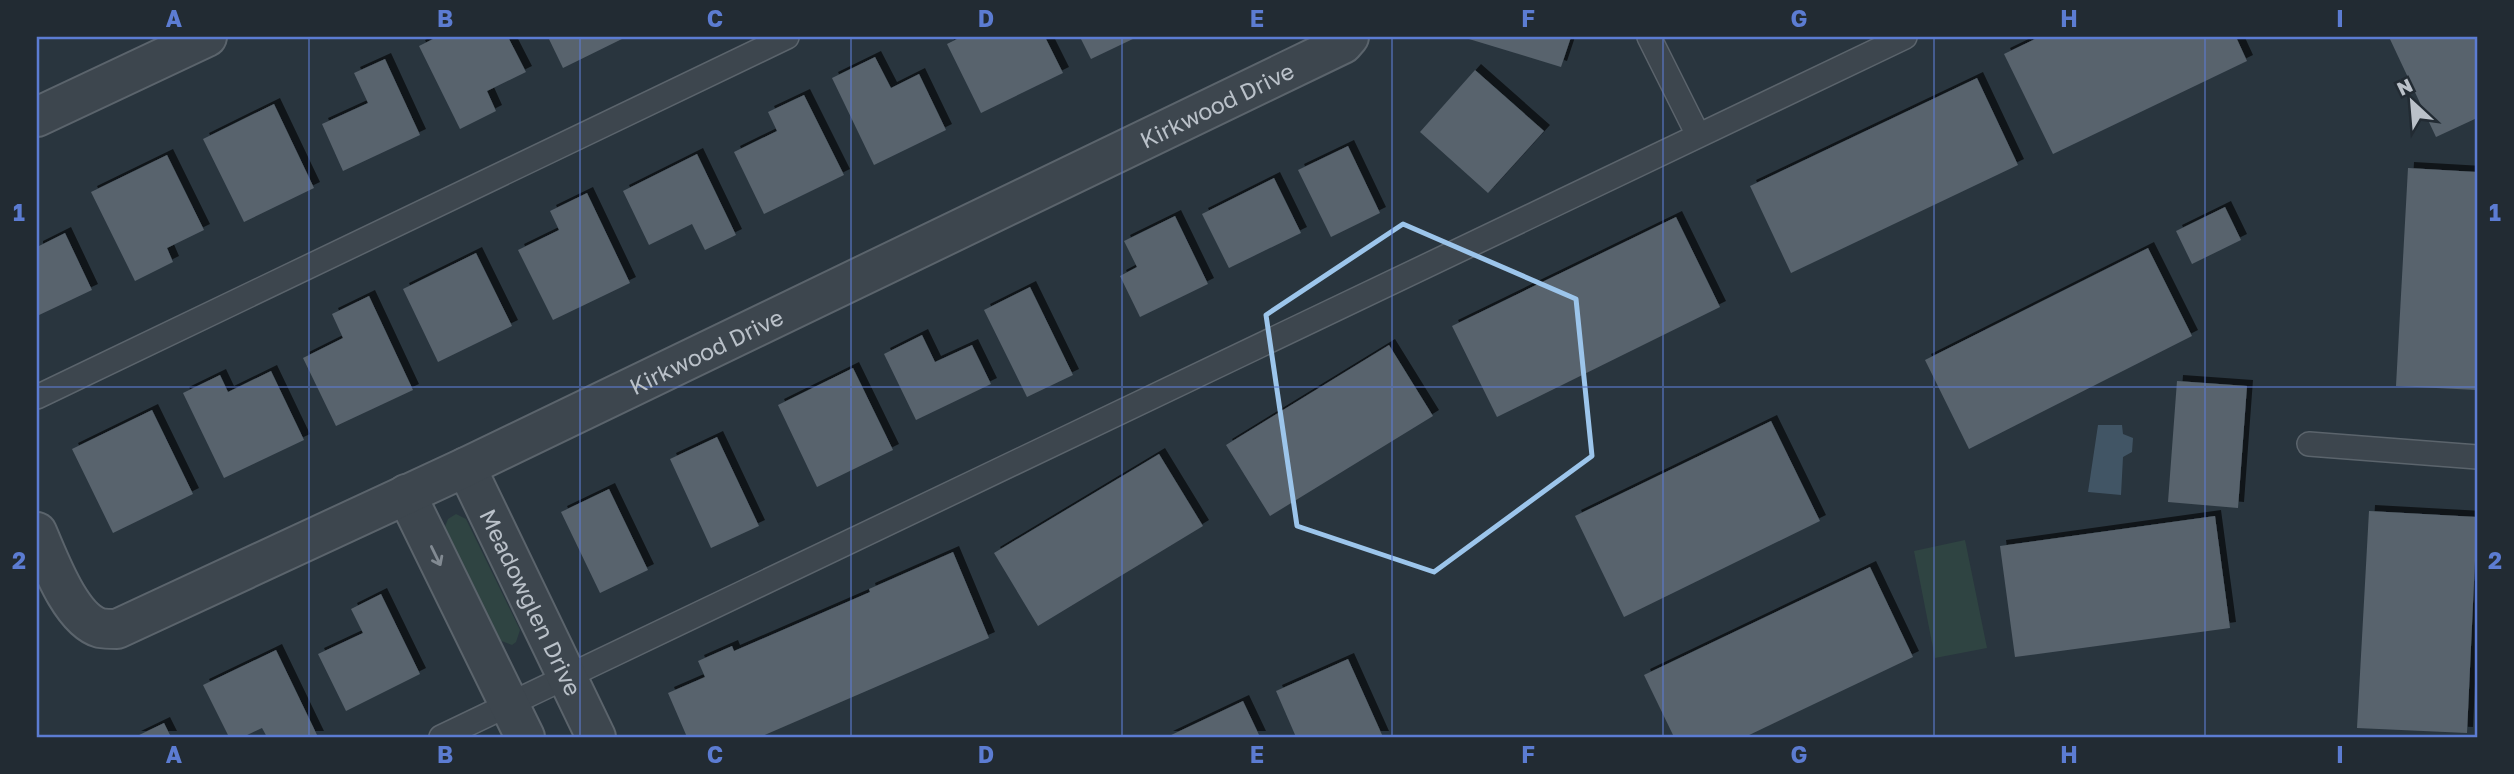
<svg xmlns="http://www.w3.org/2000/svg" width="2514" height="774" font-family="'Golos Text',sans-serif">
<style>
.green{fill:#2f4442}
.water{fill:#415565}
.building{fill:#58636d;filter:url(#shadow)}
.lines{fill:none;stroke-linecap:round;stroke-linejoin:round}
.lane-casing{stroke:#5b646c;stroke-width:26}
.street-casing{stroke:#5b646c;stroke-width:42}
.lane{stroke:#3d464e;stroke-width:23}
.street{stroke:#3d464e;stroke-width:38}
.oneway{stroke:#828a92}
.marked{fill:none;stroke:#9cc5eb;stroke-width:5;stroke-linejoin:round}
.grid{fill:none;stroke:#5c7cd2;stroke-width:2;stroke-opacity:0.55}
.labels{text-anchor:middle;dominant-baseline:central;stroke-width:6;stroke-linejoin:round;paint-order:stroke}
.street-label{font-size:23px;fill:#bac1c9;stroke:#222b33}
.neatline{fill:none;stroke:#5c7cd2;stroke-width:2.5}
.grid-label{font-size:23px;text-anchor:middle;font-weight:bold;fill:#5c7cd2}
</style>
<defs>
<filter id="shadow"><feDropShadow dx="6" dy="-6" stdDeviation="0" flood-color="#0009"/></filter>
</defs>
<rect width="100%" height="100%" fill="#29353e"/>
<path class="green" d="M456,514L466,519L520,630L516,642L512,645L499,640L444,529L448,519Z
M1965,540L1987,648L1935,658L1914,551Z"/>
<path class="water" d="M2098,425H2122L2123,434L2133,438L2132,452L2123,457L2121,495L2088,492Z"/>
<path class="building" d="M437,37H508L526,72L487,91L496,111L460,129L419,46Z
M548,37H626L563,68Z
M961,37H1045L1063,73L981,113L947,44Z
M1080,37H1137L1091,59Z
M1470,37H1571L1561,67L1469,39Z
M2039,37H2236L2247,61L2053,154L2004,54Z
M2389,37H2477V118L2436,137Z
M875,57L891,88L919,74L946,130L874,165L832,78Z
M385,59L420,135L343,171L322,124L368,103L354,73Z
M1475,70L1544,131L1488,193L1420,132Z
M1977,78L2018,165L1791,273L1750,186Z
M804,95L844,175L764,214L734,152L777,131L768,112Z
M274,104L314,188L244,222L203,139Z
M1348,146L1380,213L1331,237L1298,170Z
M697,154L736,235L705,250L692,224L649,245L623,191Z
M167,155L204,230L167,248L173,262L135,281L91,192Z
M2408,168L2477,172V390L2396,386Z
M1274,178L1301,233L1229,268L1202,214Z
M587,193L630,283L553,320L518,250L559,230L550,211Z
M2225,207L2241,240L2192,264L2176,231Z
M1175,216L1208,284L1140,317L1120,276L1137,267L1124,241Z
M1676,217L1720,307L1497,417L1452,326Z
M65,233L92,290L37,316V247Z
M2148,248L2192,336L1969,449L1925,360Z
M476,253L512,326L438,362L403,289Z
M1030,287L1073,375L1027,397L984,310Z
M369,296L413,390L336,426L303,358L343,338L332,314Z
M922,335L935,362L972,345L991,384L916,420L884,354Z
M1389,345L1433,416L1270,516L1226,445Z
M853,368L893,450L817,487L778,405Z
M271,371L304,440L224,478L183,393L220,375L228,392Z
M2177,381L2247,386L2238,508L2168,502Z
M152,410L193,494L113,533L72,449Z
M1771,421L1820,521L1624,617L1575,516Z
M717,437L759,526L711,548L670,459Z
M1159,454L1203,526L1038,626L994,553Z
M609,489L648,570L600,593L561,512Z
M2369,511L2477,517L2467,733L2357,728Z
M2215,516L2230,628L2015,657L2000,546Z
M953,552L989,638L760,737H687L668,693L705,677L698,661L732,646L734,651L870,592L869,589Z
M1870,567L1913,657L1745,737H1674L1644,675Z
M381,594L420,674L346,711L318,654L363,633L351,609Z
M276,650L318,737H267L262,728L243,737H229L203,685Z
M1348,659L1383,737H1296L1276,691Z
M1243,701L1260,737H1167Z
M164,723L171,737H135Z"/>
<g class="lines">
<g class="lane-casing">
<path id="lane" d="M1649,37L1698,135
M37,397L787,37
M2309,444L2477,457
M441,737L1905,37"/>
</g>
<g class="street-casing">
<g id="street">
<path d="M37,117L207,37"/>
<path id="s1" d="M466,467L596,737"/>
<path d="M406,494L525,737"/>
<path id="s2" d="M37,532C49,559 70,619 100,628C105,629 112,629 117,629L466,467L1343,44L1349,37"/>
</g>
</g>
<use href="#lane" class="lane"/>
<use href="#street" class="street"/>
</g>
<defs><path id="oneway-shaft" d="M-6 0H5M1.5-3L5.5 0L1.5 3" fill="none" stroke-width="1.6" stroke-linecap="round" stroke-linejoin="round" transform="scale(1.75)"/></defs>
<use class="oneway" href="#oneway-shaft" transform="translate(436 556) rotate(64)"/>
<path class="marked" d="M1403,224L1576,299L1592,456L1434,572L1297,526L1266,315Z"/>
<path class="grid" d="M309,37V737M580,37V737M851,37V737M1122,37V737M1392,37V737M1663,37V737M1934,37V737M2205,37V737M37,387H2477"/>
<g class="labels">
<g class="street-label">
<text stroke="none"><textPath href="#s2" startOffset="1353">Kirkwood Drive</textPath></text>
<text stroke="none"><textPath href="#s2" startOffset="786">Kirkwood Drive</textPath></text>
<text stroke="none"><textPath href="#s1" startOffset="150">Meadowglen Drive</textPath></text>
</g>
</g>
<rect width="2514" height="774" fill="none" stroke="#222b33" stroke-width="77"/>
<g transform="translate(2412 102) rotate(334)" stroke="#222b33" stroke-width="5" paint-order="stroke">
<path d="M0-5L12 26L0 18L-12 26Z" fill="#bac1c9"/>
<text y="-10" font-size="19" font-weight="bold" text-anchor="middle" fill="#bac1c9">N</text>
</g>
<rect x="38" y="38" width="2438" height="698" class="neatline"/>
<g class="grid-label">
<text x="174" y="27">A</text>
<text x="445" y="27">B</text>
<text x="715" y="27">C</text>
<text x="986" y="27">D</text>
<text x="1257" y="27">E</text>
<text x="1528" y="27">F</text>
<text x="1799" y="27">G</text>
<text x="2069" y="27">H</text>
<text x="2340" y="27">I</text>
<text x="19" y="221">1</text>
<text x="2495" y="221">1</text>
<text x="19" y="569">2</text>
<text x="2495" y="569">2</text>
<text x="174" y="763">A</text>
<text x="445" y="763">B</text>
<text x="715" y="763">C</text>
<text x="986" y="763">D</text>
<text x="1257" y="763">E</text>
<text x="1528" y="763">F</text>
<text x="1799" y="763">G</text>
<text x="2069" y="763">H</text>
<text x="2340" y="763">I</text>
</g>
</svg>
